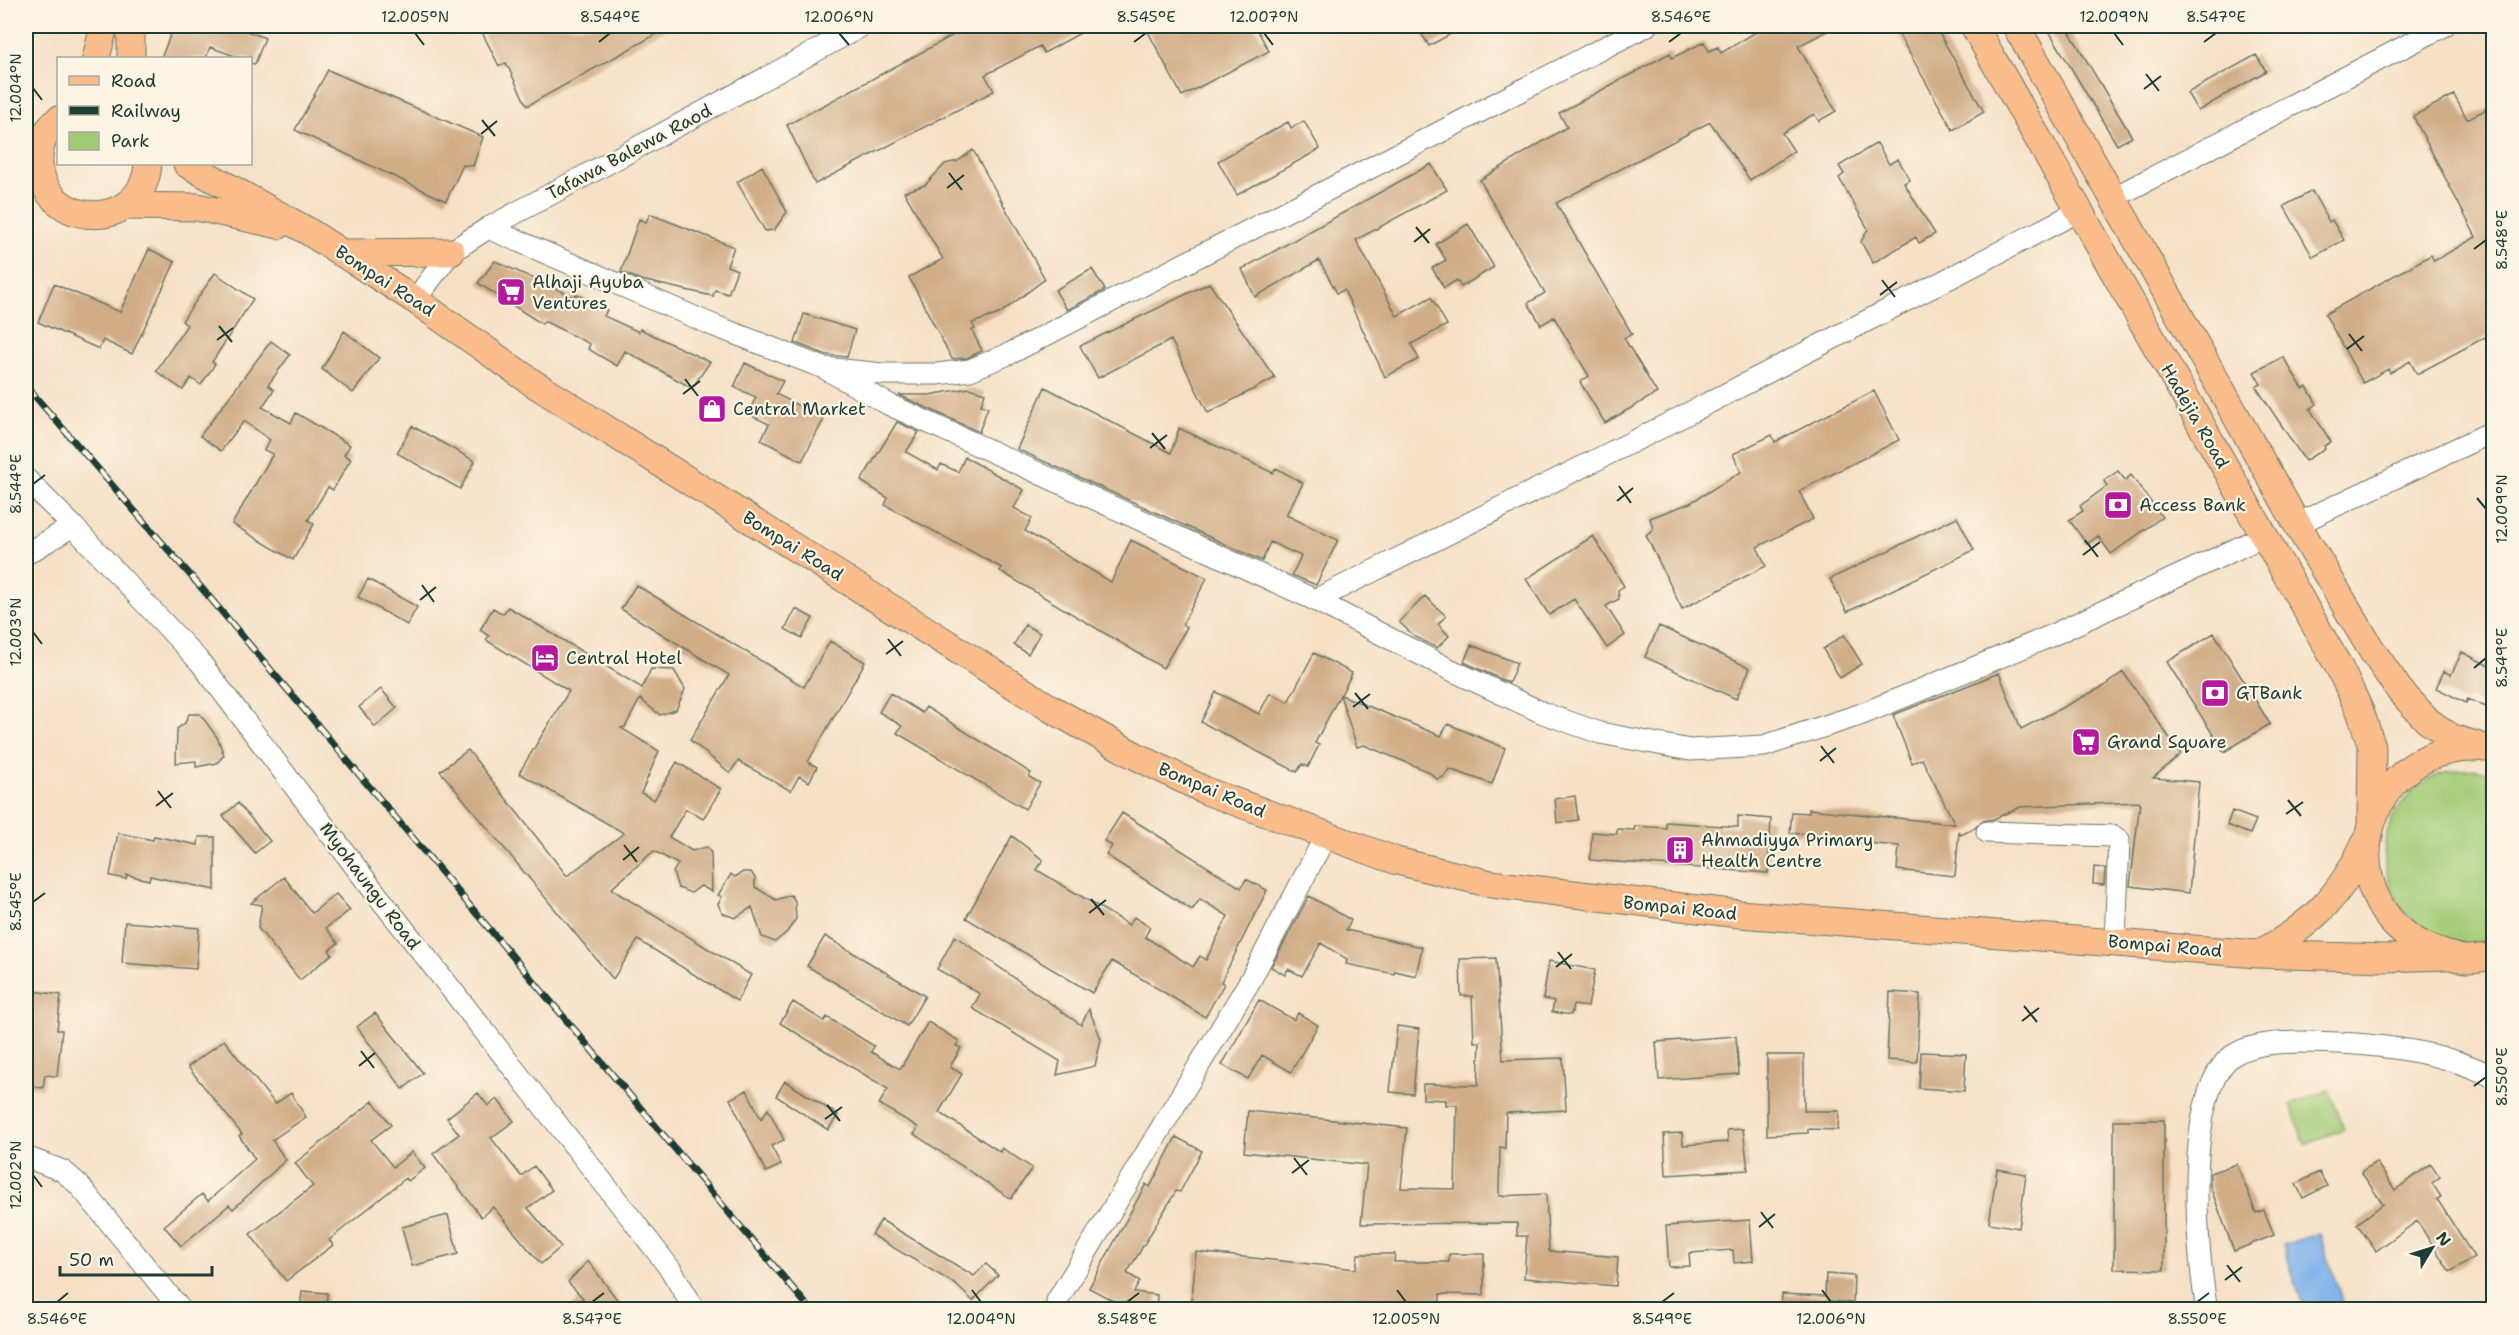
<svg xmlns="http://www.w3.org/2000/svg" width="2519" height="1335" font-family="'Shantell Sans',sans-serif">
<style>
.green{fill:#a2ca75;stroke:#608454;stroke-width:1.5}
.water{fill:#7db0ea;stroke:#4e768f;stroke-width:1.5}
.building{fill:#d1ad87}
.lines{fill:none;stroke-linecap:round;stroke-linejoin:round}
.minor-casing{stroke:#6a7667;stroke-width:23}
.major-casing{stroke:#6a7667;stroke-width:29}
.minor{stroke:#fff;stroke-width:21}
.major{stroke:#f9bc8a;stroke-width:27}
.rail-casing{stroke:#1f3d34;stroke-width:7}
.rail{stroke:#fcf5e5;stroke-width:4.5;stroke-dasharray:14;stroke-linecap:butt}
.ticks{fill:none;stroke:#1f3d34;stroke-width:2}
.labels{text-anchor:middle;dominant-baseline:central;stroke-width:4.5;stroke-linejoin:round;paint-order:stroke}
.street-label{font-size:18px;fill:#1f3d34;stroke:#fcf5e5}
.poi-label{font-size:18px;fill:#1f3d34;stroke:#fcf5e5;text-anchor:start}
.neatline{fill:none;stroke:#1f3d34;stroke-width:2}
.ticks-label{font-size:15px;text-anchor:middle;fill:#1f3d34}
</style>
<rect width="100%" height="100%" fill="#fcf5e5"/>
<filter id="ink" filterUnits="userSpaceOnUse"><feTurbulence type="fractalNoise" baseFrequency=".0167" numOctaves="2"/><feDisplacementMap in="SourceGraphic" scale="12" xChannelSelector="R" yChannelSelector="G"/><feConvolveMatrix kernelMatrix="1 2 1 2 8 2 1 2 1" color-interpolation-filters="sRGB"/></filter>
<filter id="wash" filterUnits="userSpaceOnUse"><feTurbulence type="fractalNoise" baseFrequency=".008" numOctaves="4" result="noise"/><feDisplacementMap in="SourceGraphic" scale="24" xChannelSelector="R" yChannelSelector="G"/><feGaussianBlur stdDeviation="1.35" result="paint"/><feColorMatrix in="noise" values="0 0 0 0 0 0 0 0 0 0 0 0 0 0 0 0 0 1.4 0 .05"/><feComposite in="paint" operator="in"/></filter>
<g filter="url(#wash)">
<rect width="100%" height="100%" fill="#f6e0c6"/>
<path class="green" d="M2474,769L2493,773V940C2410,965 2348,856 2409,795C2419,785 2433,775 2447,772C2456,770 2466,770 2474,769Z
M2329,1090L2344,1129L2305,1144L2290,1105Z"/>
<path class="water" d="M2319,1233L2345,1309H2304L2283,1245Z"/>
<g id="blocks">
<path class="building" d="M174,26H234L265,38L255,64L250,63V58H240L210,47L206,58H161Z
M479,26H671L527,106L506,63L499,66Z
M970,26H1093L1044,53L1040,46L985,75L994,91L815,184L787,125Z
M1145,26H1255L1269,51L1182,96Z
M1417,26H1465L1429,46Z
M1766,26H1837L1798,46L1836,111L1819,121L1814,114L1782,133L1794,151L1750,180L1710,122L1556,203L1632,334L1624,338L1657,393L1605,423L1580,382L1589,376L1554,317L1541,325L1528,303L1545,293L1480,180L1567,127L1559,113L1624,78L1670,53L1672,58L1704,42L1709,51L1718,47L1721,53Z
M1894,26H1935L1984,112L1953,130Z
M2046,26H2066L2132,137L2117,145Z
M2256,55L2266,71L2198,111L2187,93Z
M328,70L483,137L473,166L463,165L446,201L295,130Z
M2454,95L2467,119L2493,106V333L2417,374L2410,361L2390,373L2388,369L2363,383L2325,314L2431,255L2434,261L2476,237L2413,116Z
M1304,121L1320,149L1237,195L1218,161L1288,122L1291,128Z
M1877,143L1889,164L1898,159L1910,180L1904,183L1935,234L1919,243L1916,237L1873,263L1861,242L1868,229L1839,178L1844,174L1839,166Z
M973,150L1045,279L999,314L972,323L975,329L972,330L982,351L967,358L952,359L909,277L943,259L904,192L925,185L945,164L958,161Z
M1431,164L1447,190L1356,240L1397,316L1431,297L1447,325L1411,344L1419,359L1385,377L1344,290L1337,293L1319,260L1255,297L1242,269Z
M762,166L787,212L774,230L765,231L737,182Z
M2312,191L2329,222L2332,220L2344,240L2313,257L2284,206Z
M650,214L734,247L727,266L737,270L728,294L715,290L713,296L641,280L621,272L639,219L646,222Z
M1468,224L1494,267L1461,287L1457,280L1444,288L1432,268L1446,260L1436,244Z
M149,249L175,262L132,354L103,340L99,349L38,322L54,284L120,312Z
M495,261L574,297L576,294L607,310L604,316L639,332L640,329L710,362L692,388L625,351L617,366L588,349L590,344L544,321L542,324L478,283Z
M1092,269L1105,290L1067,310L1055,290Z
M215,273L253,299L212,362L215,364L201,385L191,378L183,390L156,371L187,325L182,321Z
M1209,283L1275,378L1208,413L1171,340L1098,378L1080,346Z
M804,314L855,330L847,357L827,355L795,343Z
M344,331L379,358L353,393L322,369Z
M271,341L290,355L268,385L274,390L262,407L291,423L296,413L350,445L344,455L351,459L333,490L328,487L308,520L314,524L293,560L232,524L273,454L264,450L270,440L244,421L221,451L200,436Z
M2283,357L2303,389L2307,387L2317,404L2310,409L2331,442L2324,446L2325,448L2305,461L2256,387L2261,384L2254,372Z
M745,363L783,381L776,394L824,419L802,461L761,440L769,424L748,414L756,397L734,387Z
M1045,387L1171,453L1179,428L1273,473L1276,468L1303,483L1286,515L1338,540L1316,585L1292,575L1301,556L1270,542L1262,561L1017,449Z
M969,388L985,393L981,405L988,407L979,432L899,395H929Z
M1874,391L1899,440L1799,491L1813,519L1757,547L1766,566L1682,609L1646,535L1653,529L1650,518L1690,503L1741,472L1733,454L1772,435L1775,442Z
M897,422L919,432L906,452L938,470L941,464L958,472L965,457L1024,490L1014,508L1032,518L1025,531L1111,582L1131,540L1207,578L1182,625L1187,627L1163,668L1000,571L1002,568L885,505L888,498L861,481Z
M412,426L475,461L460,489L397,453Z
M2118,471L2125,480L2131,475L2162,517L2111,554L2098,536L2087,544L2069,520L2083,511L2080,506L2107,486L2104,481Z
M1957,517L1974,550L1847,612L1830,579Z
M1593,536L1624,586L1618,590L1619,599L1606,606L1625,635L1607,648L1574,599L1549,615L1526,579Z
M368,579L417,607L407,625L358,597Z
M636,585L804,687L830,641L865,662L808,762L817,767L809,782L799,776L791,791L738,761L730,773L690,740L729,675L621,609Z
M1425,596L1446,616L1438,624L1449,636L1437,648L1414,636L1399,622Z
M508,607L642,688L651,669L674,670L685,689L676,710L660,715L640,699L625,727L621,728L659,751L641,793L654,800L677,762L721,789L703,819L686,809L669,837L692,851L707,847L711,853L712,892L701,886L691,893L678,888L673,872L678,864L654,851L611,889L751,975L737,1001L638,940L613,979L440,771L468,750L567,876L624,833L519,773L569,691L486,640L489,636L480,630L493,608L503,614Z
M796,609L813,618L802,638L785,629Z
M1025,625L1040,633L1028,654L1014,645Z
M1659,626L1750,668L1736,699L1645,657Z
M2214,633L2270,724L2224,752L2167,662Z
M1844,635L1862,664L1840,678L1823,649Z
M1471,645L1517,663L1509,683L1464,662Z
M2462,652L2493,668V710L2468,699L2466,703L2436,688L2444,671L2451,675Z
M1314,653L1352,673L1341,695L1441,736L1448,724L1505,748L1492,784L1449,769L1444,777L1437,779L1427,771L1364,745L1357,747L1340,695L1315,743L1319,745L1308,767L1302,764L1297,772L1201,722L1216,692L1259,714L1270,693L1288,702Z
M2123,672L2181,754L2153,778L2199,782L2189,893L2130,886L2140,802L2020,807L1994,819L1982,821L1975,828L1961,835L1959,832L1955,876L1897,870L1899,846L1820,839V835L1790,833L1792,812L1809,813V809L1955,824L1922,759L1912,763L1893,715L1999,673L2021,729L2104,686Z
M381,689L397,708L375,727L359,707Z
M890,693L922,713L926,707L1031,773L1029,777L1040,783L1025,809L897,733L902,726L879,712Z
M189,714H200L217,737L224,755L217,763L196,767V761L176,763L177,729L185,723Z
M1575,796L1578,820L1557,823L1555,799Z
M238,803L270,841L255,853L223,816Z
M2232,811L2256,820L2250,834L2227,825Z
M1122,813L1241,888L1246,879L1267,890L1221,982L1224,984L1205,1017L1112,961L1092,993L966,918L1012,836L1043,860L1037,870L1129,925L1134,917L1150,927L1145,937L1193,967L1200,956L1206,960L1228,916L1200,899L1192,910L1106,855L1112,846L1104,841Z
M1738,816L1771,819L1768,873L1590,860L1592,832L1617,834V829L1634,830L1635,826L1666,828V822L1738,827Z
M118,833L153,840L154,836L198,845L199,837H215V890L150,876L149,880L127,875L126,879L110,876Z
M2094,867L2105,868L2104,885L2093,884Z
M743,872H751L755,878V887L776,900L791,895L795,901L796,919L787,932L775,942L762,937L752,907L735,918L722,913L718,904L722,897L718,895L731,874L735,877Z
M284,877L312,913L336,894L350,910L326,928L338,943L329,950L332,954L300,980L258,928L262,905L251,903Z
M1309,896L1351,920L1346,930L1422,947L1416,976L1395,971L1394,974L1346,964L1347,959L1321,943L1302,976L1288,969L1285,975L1271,967Z
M125,922L199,928L196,969L122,963Z
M825,936L925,996L907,1026L807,966Z
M955,936L1081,1025L1089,1009L1101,1039L1095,1066L1057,1075L1060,1061L972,1008L980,994L937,969Z
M1496,958L1503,1060L1563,1058L1566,1110L1506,1113L1505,1148L1500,1147L1499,1196L1546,1194L1549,1251L1618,1257L1616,1286L1524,1278L1527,1236H1517V1223L1361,1224L1367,1165L1244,1152L1248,1111L1407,1128L1401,1188L1455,1189L1457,1105H1446V1100L1423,1099V1084L1478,1085L1480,1042H1474L1472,996H1461L1460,959Z
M1549,961L1595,970L1588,1007L1573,1005L1571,1015L1552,1012L1554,1001L1543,999Z
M26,990L61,995L57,1030H62L57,1076L45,1075L43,1088L26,1086Z
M1890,992L1920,994L1917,1062L1887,1060Z
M1259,1000L1294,1020L1298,1013L1318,1025L1291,1072L1262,1055L1248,1079L1222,1065Z
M793,1002L824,1021L827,1017L874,1046L871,1052L900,1069L928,1022L959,1041L956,1046L961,1048L950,1067L962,1074L939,1112L1000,1152L1002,1148L1032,1168L1011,1199L914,1134L918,1127L879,1104L888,1089L780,1023Z
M375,1013L423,1073L403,1089L357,1027Z
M1397,1026L1419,1029L1413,1094L1390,1092Z
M1736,1036L1739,1074L1659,1080L1656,1042Z
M224,1040L275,1104L291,1093L306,1117L272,1140L286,1160L233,1209L229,1205L181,1246L164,1226L202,1194L208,1201L255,1159L239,1136L242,1134L188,1067Z
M1921,1052L1966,1054L1964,1091L1919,1088Z
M1767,1055H1804V1111H1839L1838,1130L1808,1129V1133L1767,1135Z
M785,1081L838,1115L828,1130L776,1096Z
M747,1090L761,1119L768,1109L784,1140L771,1146L781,1165L766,1172L730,1099Z
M478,1093L488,1106L497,1099L514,1121L491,1138L521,1176L534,1166L552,1190L528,1208L561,1247L541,1264L493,1207L481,1217L433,1154L459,1134L447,1118Z
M373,1101L391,1125L371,1140L393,1167L412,1152L425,1168L408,1181L406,1178L329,1240L333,1245L286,1281L250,1234L313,1186L295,1163Z
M2114,1120H2164V1270L2114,1269Z
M1743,1129L1748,1170L1666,1175L1664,1134L1682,1133L1683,1145L1728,1142L1727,1130Z
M1176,1137L1202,1151L1180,1192L1176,1191L1127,1273L1140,1281L1134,1292L1157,1295L1156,1310L1127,1308L1089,1288L1146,1184L1150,1187Z
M2376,1162L2395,1190L2431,1164L2440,1177L2432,1183L2441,1197L2437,1199L2474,1257L2450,1272L2417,1221L2376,1251L2357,1224L2383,1204L2361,1172Z
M2237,1164L2256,1213L2264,1210L2274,1235L2234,1251L2210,1186V1173Z
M1997,1169L2026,1174L2019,1228L1989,1223Z
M2319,1172L2327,1186L2303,1198L2296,1184Z
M448,1215L458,1254L412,1266L402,1227Z
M881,1220L974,1276L986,1264L998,1275L973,1301L955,1284L872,1235Z
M1750,1220L1753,1261L1734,1263L1733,1250L1689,1253L1690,1266L1669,1267L1666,1226Z
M1196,1252L1356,1269L1358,1254H1395L1394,1262H1449V1254H1484V1295L1440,1294V1309L1191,1310Z
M588,1261L625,1310H566L583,1298L568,1282Z
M1826,1274L1854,1276L1853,1303L1830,1301V1310H1781L1782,1294L1825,1296Z
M302,1291L327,1293L326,1310H300Z"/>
</g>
</g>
<g filter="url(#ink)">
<use href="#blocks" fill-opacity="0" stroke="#6a7667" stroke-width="1.5"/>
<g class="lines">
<g class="minor-casing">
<path id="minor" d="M2113,198L2444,26
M488,228L715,326L824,368L883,374H937L970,370L1011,353L1646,26
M415,300L451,252L488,228L862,26
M824,368L888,404L1315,600L1447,668L1543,713L1600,733L1690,750L1764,746L1862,714L2046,638L2264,536
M26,479L73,526L200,662L367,882L635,1223L671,1270L695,1310
M2297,524L2494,431
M26,554L73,526
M1315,600L1662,427L2079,211
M1987,832L2113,836L2119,840L2115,942
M26,1157L63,1171L79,1185L181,1310
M1057,1301L1251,979L1326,835
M2207,1310C2197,1257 2181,1082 2237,1053C2263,1039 2311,1042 2340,1043C2393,1046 2446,1053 2494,1077"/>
</g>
<g class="major-casing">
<path id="major" d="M131,26V58
M1974,26L2339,667L2360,711L2372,747L2371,819
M2016,26L2297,524L2371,649L2400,691L2428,721L2452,738L2485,748
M96,58L104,26
M58,120C45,131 38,146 39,164C45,231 143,232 148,164
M187,164L306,230L415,300L533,383L1050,708L1134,755L1206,791L1397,861L1491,884L1739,914L2258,954L2386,958L2445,956
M125,206L197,207L279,225
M341,253L451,252
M2474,748C2361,748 2325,900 2427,947C2440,953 2452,958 2466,959C2475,959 2485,957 2494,957
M2258,954C2310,927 2340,897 2365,843"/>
</g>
<use href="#minor" class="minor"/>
<use href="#major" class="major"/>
<g class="rail-casing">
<path id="rail" d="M26,386L211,599L811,1310"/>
</g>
<use href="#rail" class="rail"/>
</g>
</g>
<path class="ticks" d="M415,33L424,45M839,33L849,45M1264,33L1273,45M2114,33L2123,45M599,42L610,33M1134,42L1146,33M1669,42L1681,33M2204,42L2216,33M2146,74L2159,91M33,88L42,100M2144,89L2161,76M482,120L495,136M481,134L497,121M949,173L962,190M947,188L964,175M1416,227L1429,243M1414,242L1430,229M2474,249L2486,240M1882,280L1895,297M1880,295L1897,282M219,326L232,342M2349,334L2362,351M217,340L233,328M2347,349L2364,336M685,379L698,396M683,394L700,381M1152,433L1165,449M1150,448L1167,435M33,484L45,475M1619,486L1631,503M2477,498L2486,509M1617,501L1633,488M2085,540L2098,557M2083,555L2100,542M422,585L434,602M420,600L436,587M33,632L42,644M888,639L901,656M886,654L903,641M2474,668L2486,658M1355,693L1368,709M1353,707L1370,694M1821,746L1834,763M1820,761L1836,748M158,791L171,808M2288,800L2301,816M156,806L173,793M2286,814L2303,802M624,845L637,862M623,860L639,847M1091,899L1104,915M33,902L45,893M1089,913L1106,900M1558,952L1571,969M1556,967L1572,954M2024,1006L2037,1022M2022,1021L2039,1008M361,1051L374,1068M359,1066L375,1053M2474,1086L2486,1077M827,1105L840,1121M825,1119L842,1107M1294,1158L1307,1175M1292,1173L1309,1160M33,1175L42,1187M1761,1212L1773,1228M1759,1227L1775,1214M2227,1265L2240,1282M2225,1280L2242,1267M972,1290L981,1302M1397,1290L1406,1302M1822,1290L1831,1302M57,1302L68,1293M592,1302L604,1293M1127,1302L1139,1293M1662,1302L1674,1293M2197,1302L2209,1293"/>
<defs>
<g id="supermarket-square" transform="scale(1.5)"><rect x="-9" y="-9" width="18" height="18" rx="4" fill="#b5179e" stroke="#fcf5e5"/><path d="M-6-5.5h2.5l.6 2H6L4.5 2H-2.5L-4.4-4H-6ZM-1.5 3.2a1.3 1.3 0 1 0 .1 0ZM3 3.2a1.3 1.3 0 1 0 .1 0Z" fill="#fff"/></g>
<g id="shop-square" transform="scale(1.5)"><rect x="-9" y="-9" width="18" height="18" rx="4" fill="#b5179e" stroke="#fcf5e5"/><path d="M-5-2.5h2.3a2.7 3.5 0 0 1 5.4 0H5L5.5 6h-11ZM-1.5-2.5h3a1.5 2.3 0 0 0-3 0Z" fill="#fff"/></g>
<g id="bank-square" transform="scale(1.5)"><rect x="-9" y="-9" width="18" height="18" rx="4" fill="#b5179e" stroke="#fcf5e5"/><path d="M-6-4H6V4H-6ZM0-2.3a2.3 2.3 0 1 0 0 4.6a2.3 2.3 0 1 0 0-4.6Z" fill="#fff"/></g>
<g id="hotel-square" transform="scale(1.5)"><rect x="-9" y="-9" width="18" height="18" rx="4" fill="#b5179e" stroke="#fcf5e5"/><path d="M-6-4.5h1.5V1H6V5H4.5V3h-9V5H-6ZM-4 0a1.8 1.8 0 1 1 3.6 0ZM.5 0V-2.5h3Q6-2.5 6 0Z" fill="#fff"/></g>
<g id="building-square" transform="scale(1.5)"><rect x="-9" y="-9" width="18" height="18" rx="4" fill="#b5179e" stroke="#fcf5e5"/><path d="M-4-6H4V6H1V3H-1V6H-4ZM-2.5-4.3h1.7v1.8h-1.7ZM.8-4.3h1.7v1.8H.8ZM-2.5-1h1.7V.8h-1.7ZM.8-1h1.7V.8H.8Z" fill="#fff"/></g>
</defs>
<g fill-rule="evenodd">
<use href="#supermarket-square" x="511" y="292"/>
<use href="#shop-square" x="712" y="409"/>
<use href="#bank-square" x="2118" y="505"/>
<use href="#hotel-square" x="545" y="658"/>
<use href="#bank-square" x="2215" y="693"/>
<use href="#supermarket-square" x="2086" y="742"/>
<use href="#building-square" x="1680" y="850"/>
</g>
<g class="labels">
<g class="street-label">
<text transform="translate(629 152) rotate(-28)">Tafawa Balewa Raod</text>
<text transform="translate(385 281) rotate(33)">Bompai Road</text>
<text transform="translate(2195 416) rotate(60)">Hadejia Road</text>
<text transform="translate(793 546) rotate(32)">Bompai Road</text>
<text transform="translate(1212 790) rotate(23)">Bompai Road</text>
<text transform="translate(370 886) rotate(53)">Myohaungu Road</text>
<text transform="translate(1680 908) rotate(6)">Bompai Road</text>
<text transform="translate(2165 946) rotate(5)">Bompai Road</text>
</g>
<g class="poi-label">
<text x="532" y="282">Alhaji Ayuba<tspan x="532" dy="21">Ventures</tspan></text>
<text x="733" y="409">Central Market</text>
<text x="2139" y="505">Access Bank</text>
<text x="566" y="658">Central Hotel</text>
<text x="2236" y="693">GTBank</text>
<text x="2107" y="742">Grand Square</text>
<text x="1701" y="840">Ahmadiyya Primary<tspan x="1701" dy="21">Health Centre</tspan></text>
</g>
</g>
<rect width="2519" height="1335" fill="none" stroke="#fcf5e5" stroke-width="66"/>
<rect x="57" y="57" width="195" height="108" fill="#fcf5e5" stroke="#a4ab9e" stroke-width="1.5"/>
<rect x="69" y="76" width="30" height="9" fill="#f9bc8a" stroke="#a4ab9e" stroke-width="1.5"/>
<text x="111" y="87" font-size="18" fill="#1f3d34">Road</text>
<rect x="69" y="106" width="30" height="9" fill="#1f3d34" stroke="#a4ab9e" stroke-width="1.5"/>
<text x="111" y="117" font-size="18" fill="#1f3d34">Railway</text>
<rect x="69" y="132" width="30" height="18" fill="#a2ca75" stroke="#a4ab9e" stroke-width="1.5"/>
<text x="111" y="147" font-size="18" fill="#1f3d34">Park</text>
<g transform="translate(2432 1248) rotate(52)" stroke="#fcf5e5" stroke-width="4.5" paint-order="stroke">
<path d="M0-4.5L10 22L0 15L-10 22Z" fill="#1f3d34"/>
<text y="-9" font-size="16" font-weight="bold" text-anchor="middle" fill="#1f3d34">N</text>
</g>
<path d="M60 1266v9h152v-9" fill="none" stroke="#1f3d34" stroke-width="3"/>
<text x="69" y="1266" font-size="18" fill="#1f3d34" stroke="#fcf5e5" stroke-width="4.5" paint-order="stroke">50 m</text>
<rect x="33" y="33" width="2453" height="1269" class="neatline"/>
<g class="ticks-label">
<text x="415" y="22">12.005°N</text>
<text x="610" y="22">8.544°E</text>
<text x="839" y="22">12.006°N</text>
<text x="1146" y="22">8.545°E</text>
<text x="1264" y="22">12.007°N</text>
<text x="1681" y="22">8.546°E</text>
<text x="2114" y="22">12.009°N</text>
<text x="2216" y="22">8.547°E</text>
<text transform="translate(16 88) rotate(-90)" y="5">12.004°N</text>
<text transform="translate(2502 240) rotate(-90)" y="5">8.548°E</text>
<text transform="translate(16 484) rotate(-90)" y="5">8.544°E</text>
<text transform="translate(2502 509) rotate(-90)" y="5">12.009°N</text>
<text transform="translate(16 632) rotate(-90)" y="5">12.003°N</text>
<text transform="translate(2502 658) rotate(-90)" y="5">8.549°E</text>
<text transform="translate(16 902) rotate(-90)" y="5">8.545°E</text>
<text transform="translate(2502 1077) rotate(-90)" y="5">8.550°E</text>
<text transform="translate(16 1175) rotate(-90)" y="5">12.002°N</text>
<text x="57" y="1324">8.546°E</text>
<text x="592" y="1324">8.547°E</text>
<text x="981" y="1324">12.004°N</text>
<text x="1127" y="1324">8.548°E</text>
<text x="1406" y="1324">12.005°N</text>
<text x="1662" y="1324">8.549°E</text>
<text x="1831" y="1324">12.006°N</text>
<text x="2197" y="1324">8.550°E</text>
</g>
</svg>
